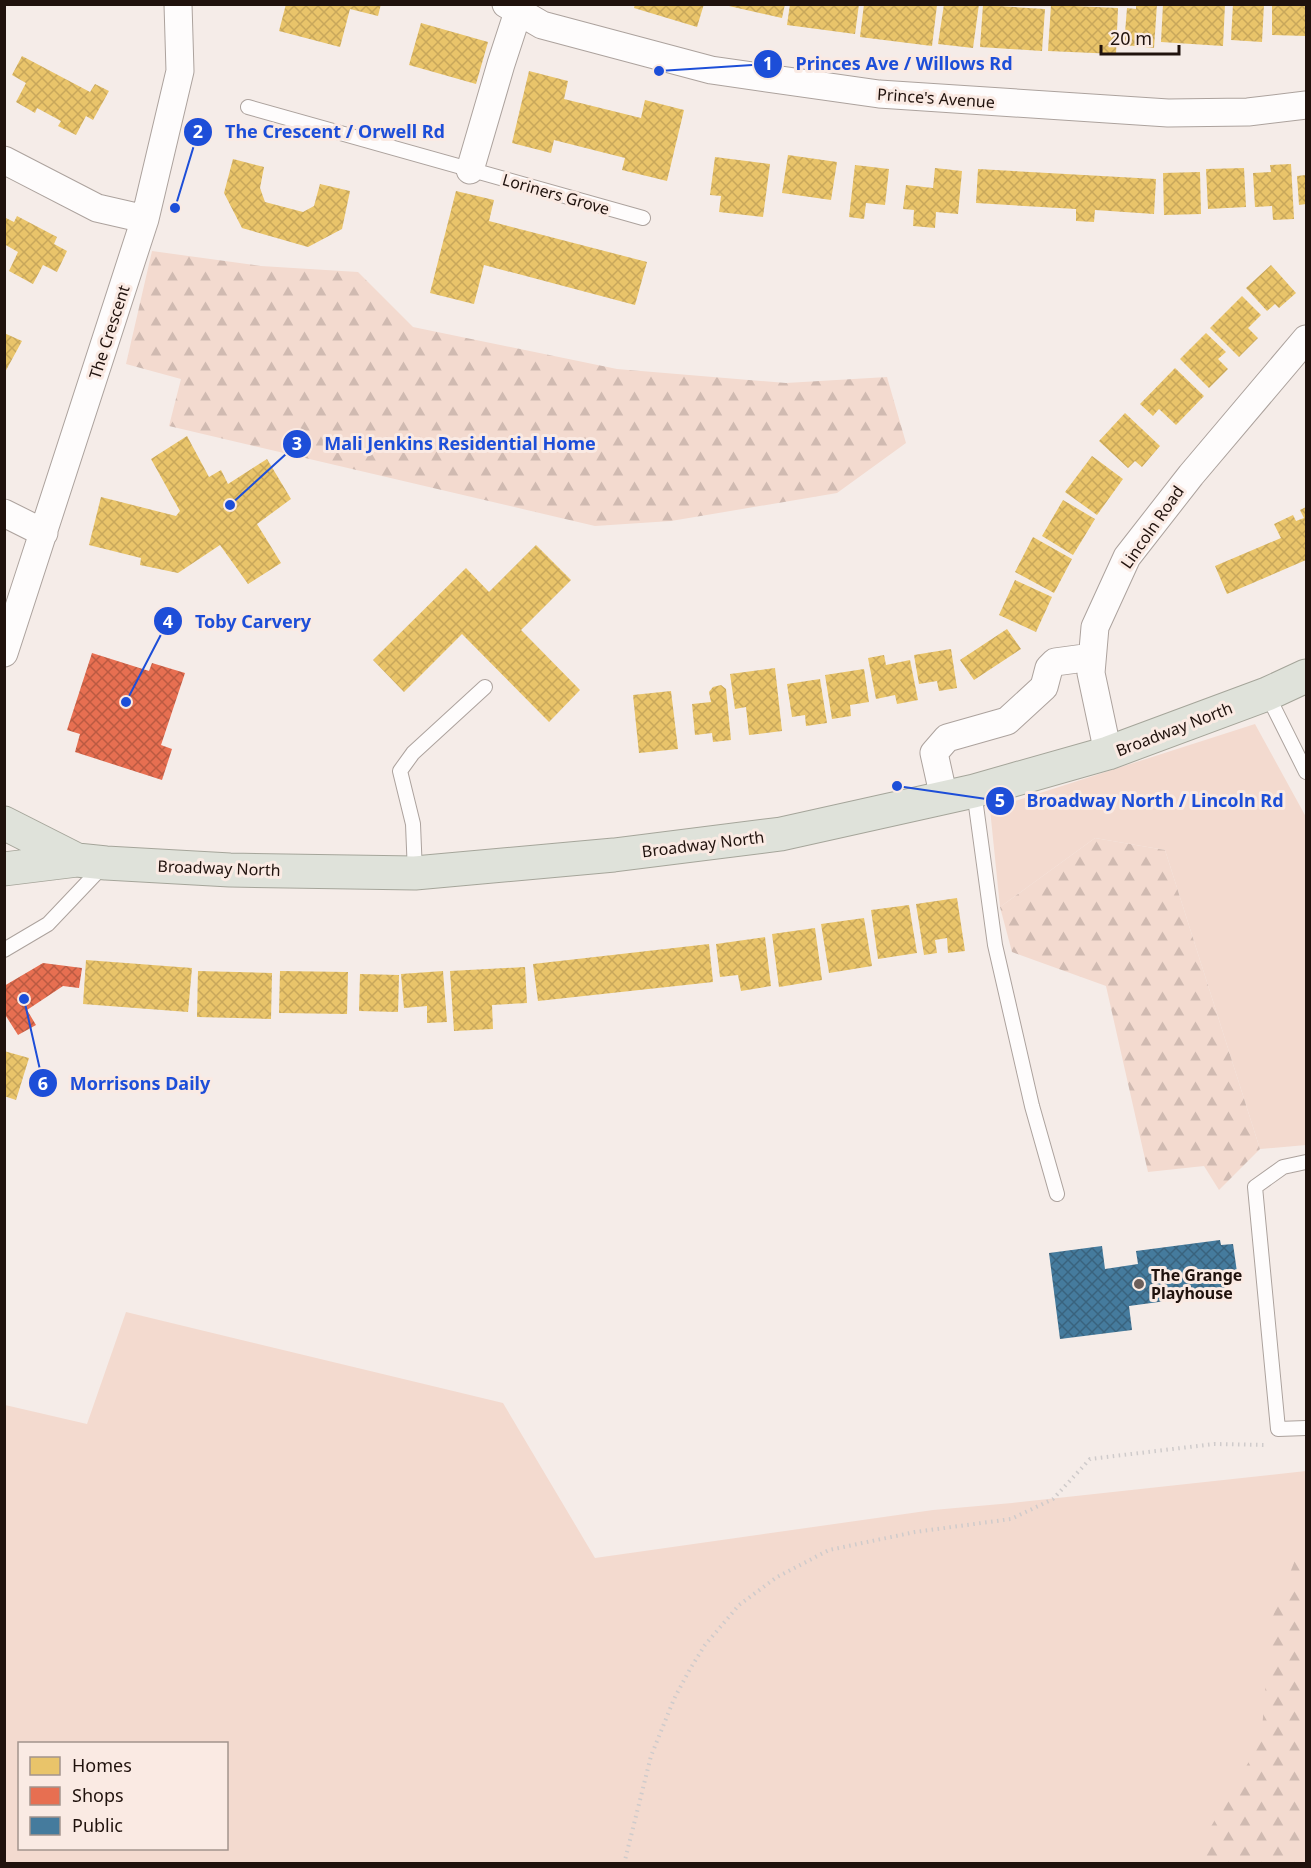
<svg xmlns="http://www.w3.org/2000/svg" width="1311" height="1868" font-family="'Noto Sans',sans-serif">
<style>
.green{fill:#f3dacf;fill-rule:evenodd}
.forest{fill:url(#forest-firs)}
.homes{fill:url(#homes-cross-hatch)}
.shops{fill:url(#shops-cross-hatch)}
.public{fill:url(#public-cross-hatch)}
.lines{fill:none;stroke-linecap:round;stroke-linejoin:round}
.service-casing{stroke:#aca29d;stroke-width:16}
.minor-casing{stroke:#aca29d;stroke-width:29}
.trunk-casing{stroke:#a5a59a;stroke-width:35}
.path{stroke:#cfcbcb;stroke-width:4;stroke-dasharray:1.5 4.5;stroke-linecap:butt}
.service{stroke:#fefcfc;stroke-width:14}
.minor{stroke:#fefcfc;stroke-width:27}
.trunk{stroke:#dfe2da;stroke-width:33}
.poi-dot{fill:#6b5e5a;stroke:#faeae3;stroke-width:2}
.labels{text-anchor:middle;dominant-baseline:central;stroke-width:6;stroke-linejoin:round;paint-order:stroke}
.street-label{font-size:16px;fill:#20120d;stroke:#faeae3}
.poi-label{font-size:16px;font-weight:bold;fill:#20120d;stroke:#faeae3;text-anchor:start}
.leader{fill:none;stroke:#1d4ed8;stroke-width:2}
.callout-dot{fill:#1d4ed8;stroke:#faeae3;stroke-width:2}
.mark-label{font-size:18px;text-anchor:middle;font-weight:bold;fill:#fff}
.callout-label{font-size:18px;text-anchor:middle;font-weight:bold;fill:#1d4ed8;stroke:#faeae3;stroke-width:6;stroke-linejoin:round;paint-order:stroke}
</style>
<defs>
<pattern id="forest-firs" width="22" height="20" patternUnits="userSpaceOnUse" patternTransform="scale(1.5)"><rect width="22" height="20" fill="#f3dacf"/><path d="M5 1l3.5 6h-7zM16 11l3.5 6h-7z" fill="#d0bab1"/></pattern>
<pattern id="homes-cross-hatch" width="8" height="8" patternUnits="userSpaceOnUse" patternTransform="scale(1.5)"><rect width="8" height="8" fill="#e9c46a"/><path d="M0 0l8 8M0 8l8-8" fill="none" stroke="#c8a75b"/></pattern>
<pattern id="shops-cross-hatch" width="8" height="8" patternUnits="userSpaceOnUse" patternTransform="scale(1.5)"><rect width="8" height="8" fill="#e76f51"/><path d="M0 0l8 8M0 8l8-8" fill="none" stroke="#bb5a42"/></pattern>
<pattern id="public-cross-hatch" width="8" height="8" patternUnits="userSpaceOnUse" patternTransform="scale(1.5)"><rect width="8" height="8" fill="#457b9d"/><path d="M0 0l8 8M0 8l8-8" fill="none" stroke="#39637e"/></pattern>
</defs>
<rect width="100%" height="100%" fill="#f5ece8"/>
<path class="green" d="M1255,724L1306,817V1145L1260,1149L1165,850L1095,838L1000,907L990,809Z
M126,1312L503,1403L595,1558L933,1510L1012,1503L1306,1471V1863L5,1864V1405L87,1424ZM20,1744H226V1848H20Z"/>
<path class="forest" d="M152,251L261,266L358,272L413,327L617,369L786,383L887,377L906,443L837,493L671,521L595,526L169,426L181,379L126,364Z
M1095,838L1165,850L1260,1149L1219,1190L1204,1166L1148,1172L1106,986L1012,952L1000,907Z
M1306,1544V1863H1198L1209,1830L1261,1741L1271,1621L1301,1545Z"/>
<path class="homes" d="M286,4H381L378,16L350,9L340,47L279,31Z
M635,4H704L697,27L634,8Z
M720,4H785L782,18Z
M790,4H859L855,34L787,25Z
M864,4L937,5L932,46L860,37Z
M944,4H979L973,48L938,44Z
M1136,4H1157L1154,48L1124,45L1127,8L1136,9Z
M1163,4H1225L1223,46L1161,42Z
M1233,4H1264L1262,42L1231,40Z
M1272,4H1306V36L1272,35Z
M983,5L1045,9L1042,51L980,47Z
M1051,5L1118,8L1116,54L1048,51Z
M421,23L488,42L476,84L409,65Z
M22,56L90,92L95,84L109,91L93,120L86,116L76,135L58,126L61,121L37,108L35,113L16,102L26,83L12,75Z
M529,71L568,81L564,99L641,118L645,100L684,110L667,181L622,170L625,158L554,140L551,153L512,143Z
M788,155L837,162L831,200L782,193Z
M715,157L770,164L763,217L719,212L721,196L710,195Z
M233,159L264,167L260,188L265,202L303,212L314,206L320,184L350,191L342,229L308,247L242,228L224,193Z
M1291,164L1294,219L1273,220L1272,206L1255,207L1253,173L1271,172L1270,165Z
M855,165L889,169L885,205L866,203L864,219L849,217Z
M935,168L962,171L958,214L936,212L935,228L913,226L914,210L903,209L906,185L933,188Z
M1244,168L1246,207L1208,209L1206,169Z
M978,169L1156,179L1154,214L1095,210L1094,222L1076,221V209L976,203Z
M1200,172L1201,214L1164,215L1163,173Z
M1306,175V204L1299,205L1297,176Z
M456,191L494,200L489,221L647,262L635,305L484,265L474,304L430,293Z
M17,216L57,237L54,244L67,251L57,272L43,265L33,284L9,271L18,252L4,244V217L14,222Z
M1271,265L1296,293L1279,308L1275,304L1267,311L1246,288Z
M1242,296L1261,315L1248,328L1258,338L1239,357L1210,328Z
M4,333L22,341L4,374Z
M1206,333L1226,352L1218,359L1228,369L1209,388L1180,359Z
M1175,368L1204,396L1176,425L1159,409L1153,416L1140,404Z
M1125,413L1160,446L1142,467L1135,461L1128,468L1099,441Z
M187,436L209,477L221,470L228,484L267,459L291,499L257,524L281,563L248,584L220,545L178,573L140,565L141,558L89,545L101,497L176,516L180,511L151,459Z
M1092,456L1123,479L1097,515L1065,492Z
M1063,500L1095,519L1073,555L1042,536Z
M1306,507V560L1227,594L1215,566L1281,538L1274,524L1293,515L1296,521L1304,518L1300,510Z
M1033,537L1072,559L1054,593L1015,572Z
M536,545L571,580L521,630L580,690L549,722L462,634L404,692L373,660L466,568L489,592Z
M1015,580L1052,597L1036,632L999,615Z
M1007,629L1021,649L974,680L960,660Z
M951,649L957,688L939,691L937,681L919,684L914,655Z
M884,655L886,665L910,660L918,700L897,704L895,695L876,699L868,658Z
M775,668L782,731L749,735L746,707L735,709L730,674Z
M864,669L869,702L850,705L851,716L832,719L825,675Z
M820,679L827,723L806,726L805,715L792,717L787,684Z
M721,685L726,689L731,740L713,742L712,733L695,735L692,704L711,702L709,692L713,687Z
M671,691L678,749L639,753L633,695Z
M957,898L965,951L948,953L947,938L935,940L937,953L924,955L916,904Z
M909,905L917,953L878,959L871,910Z
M864,918L872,966L829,973L821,924Z
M815,928L822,980L779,987L772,934Z
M765,937L771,986L741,991L738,975L720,977L716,944Z
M709,944L713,982L538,1001L533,964Z
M86,960L192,968L188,1012L83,1004Z
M525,967L527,1003L492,1005L493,1029L454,1031L450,971Z
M198,971L272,973L271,1019L197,1017Z
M280,971L348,972L347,1014L279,1013Z
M443,971L447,1022L427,1023V1006L404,1008L401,974Z
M360,974L399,975L398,1012L359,1011Z
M4,1051L29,1058L16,1100L4,1096Z"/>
<path class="shops" d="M92,653L149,671L152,663L185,673L161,745L172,749L162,780L75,752L80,734L67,730Z
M43,963L82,968L79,988L63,986L27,1010L36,1025L18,1035L4,1013V986Z"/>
<path class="public" d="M1220,1240L1221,1245L1233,1244L1237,1272L1223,1274L1225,1293L1129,1306L1132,1330L1060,1339L1049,1253L1102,1246L1105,1269L1138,1264L1136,1251Z"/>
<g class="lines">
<g class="service-casing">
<path id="service" d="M248,107L643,218
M1267,694L1306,772
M974,791L995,945L1032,1106L1057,1194
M415,873L413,824L400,771L413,753L485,687
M4,950L48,924L104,865
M1306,1162L1283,1167L1255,1187L1278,1429L1306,1428"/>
</g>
<g class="minor-casing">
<path id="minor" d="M506,4L542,25L711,70L879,94L1168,113L1248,112L1306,105
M4,160L97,208L145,219
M470,170L501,64L518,12
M4,513L44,533
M4,653L145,219L180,71L178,4
M1108,753L1091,673L1095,627L1127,557L1191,475L1306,339
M944,798L934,753L947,738L1007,721L1044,687L1049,668L1055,662L1092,657"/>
</g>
<g class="trunk-casing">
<path id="trunk" d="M4,823L77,860
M4,869L77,860L106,863L230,870L415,873L614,855L781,834L974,791L1108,753L1267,694L1306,676"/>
</g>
<path class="path" d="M624,1864L651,1756L674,1699L690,1669L705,1645L739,1605L777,1577L829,1550L915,1532L1011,1519L1053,1499L1090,1459L1214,1444L1267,1445"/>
<use href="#service" class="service"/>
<use href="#minor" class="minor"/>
<use href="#trunk" class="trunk"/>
</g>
<circle class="poi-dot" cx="1139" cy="1284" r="6"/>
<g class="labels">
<g class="street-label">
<text transform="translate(936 98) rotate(4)">Prince's Avenue</text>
<text transform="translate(556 194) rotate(16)">Loriners Grove</text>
<text transform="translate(109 332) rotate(-72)">The Crescent</text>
<text transform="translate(1152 527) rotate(-55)">Lincoln Road</text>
<text transform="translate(1174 729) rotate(-21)">Broadway North</text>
<text transform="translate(703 844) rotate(-7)">Broadway North</text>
<text transform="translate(219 868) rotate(2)">Broadway North</text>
</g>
<g class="poi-label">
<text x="1151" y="1275">The Grange<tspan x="1151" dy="18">Playhouse</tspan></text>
</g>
</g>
<path class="leader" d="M659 71L768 64M175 208L198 132M230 505L297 444M126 702L168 621M897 786L1000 801M24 999L43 1083"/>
<g class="callout-dot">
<circle cx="659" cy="71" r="6"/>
<circle cx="175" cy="208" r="6"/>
<circle cx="230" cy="505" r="6"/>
<circle cx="126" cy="702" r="6"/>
<circle cx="897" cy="786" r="6"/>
<circle cx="24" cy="999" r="6"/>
<circle cx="768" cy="64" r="15"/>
<circle cx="198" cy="132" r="15"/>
<circle cx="297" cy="444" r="15"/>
<circle cx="168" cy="621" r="15"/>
<circle cx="1000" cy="801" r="15"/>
<circle cx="43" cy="1083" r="15"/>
</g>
<g class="mark-label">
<text x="768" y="70">1</text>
<text x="198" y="138">2</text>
<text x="297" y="450">3</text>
<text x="168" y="628">4</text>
<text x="1000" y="807">5</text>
<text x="43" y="1090">6</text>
</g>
<g class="callout-label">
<text x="904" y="70">Princes Ave / Willows Rd</text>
<text x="335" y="138">The Crescent / Orwell Rd</text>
<text x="460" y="450">Mali Jenkins Residential Home</text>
<text x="253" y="628">Toby Carvery</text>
<text x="1155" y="807">Broadway North / Lincoln Rd</text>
<text x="140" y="1090">Morrisons Daily</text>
</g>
<rect width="1311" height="1868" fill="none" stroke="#20120d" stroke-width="12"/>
<rect x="18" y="1742" width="210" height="108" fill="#faeae3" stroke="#a3948d" stroke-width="1.5"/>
<rect x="30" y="1757" width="30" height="18" fill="#e9c46a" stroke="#a3948d" stroke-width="1.5"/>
<text x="72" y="1772" font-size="18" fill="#20120d">Homes</text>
<rect x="30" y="1787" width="30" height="18" fill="#e76f51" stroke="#a3948d" stroke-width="1.5"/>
<text x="72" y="1802" font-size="18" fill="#20120d">Shops</text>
<rect x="30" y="1817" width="30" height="18" fill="#457b9d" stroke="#a3948d" stroke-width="1.5"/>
<text x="72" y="1832" font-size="18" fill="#20120d">Public</text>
<path d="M1101 45v9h78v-9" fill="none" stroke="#20120d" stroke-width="3"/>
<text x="1110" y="45" font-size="18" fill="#20120d" stroke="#faeae3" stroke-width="4.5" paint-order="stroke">20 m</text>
</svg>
